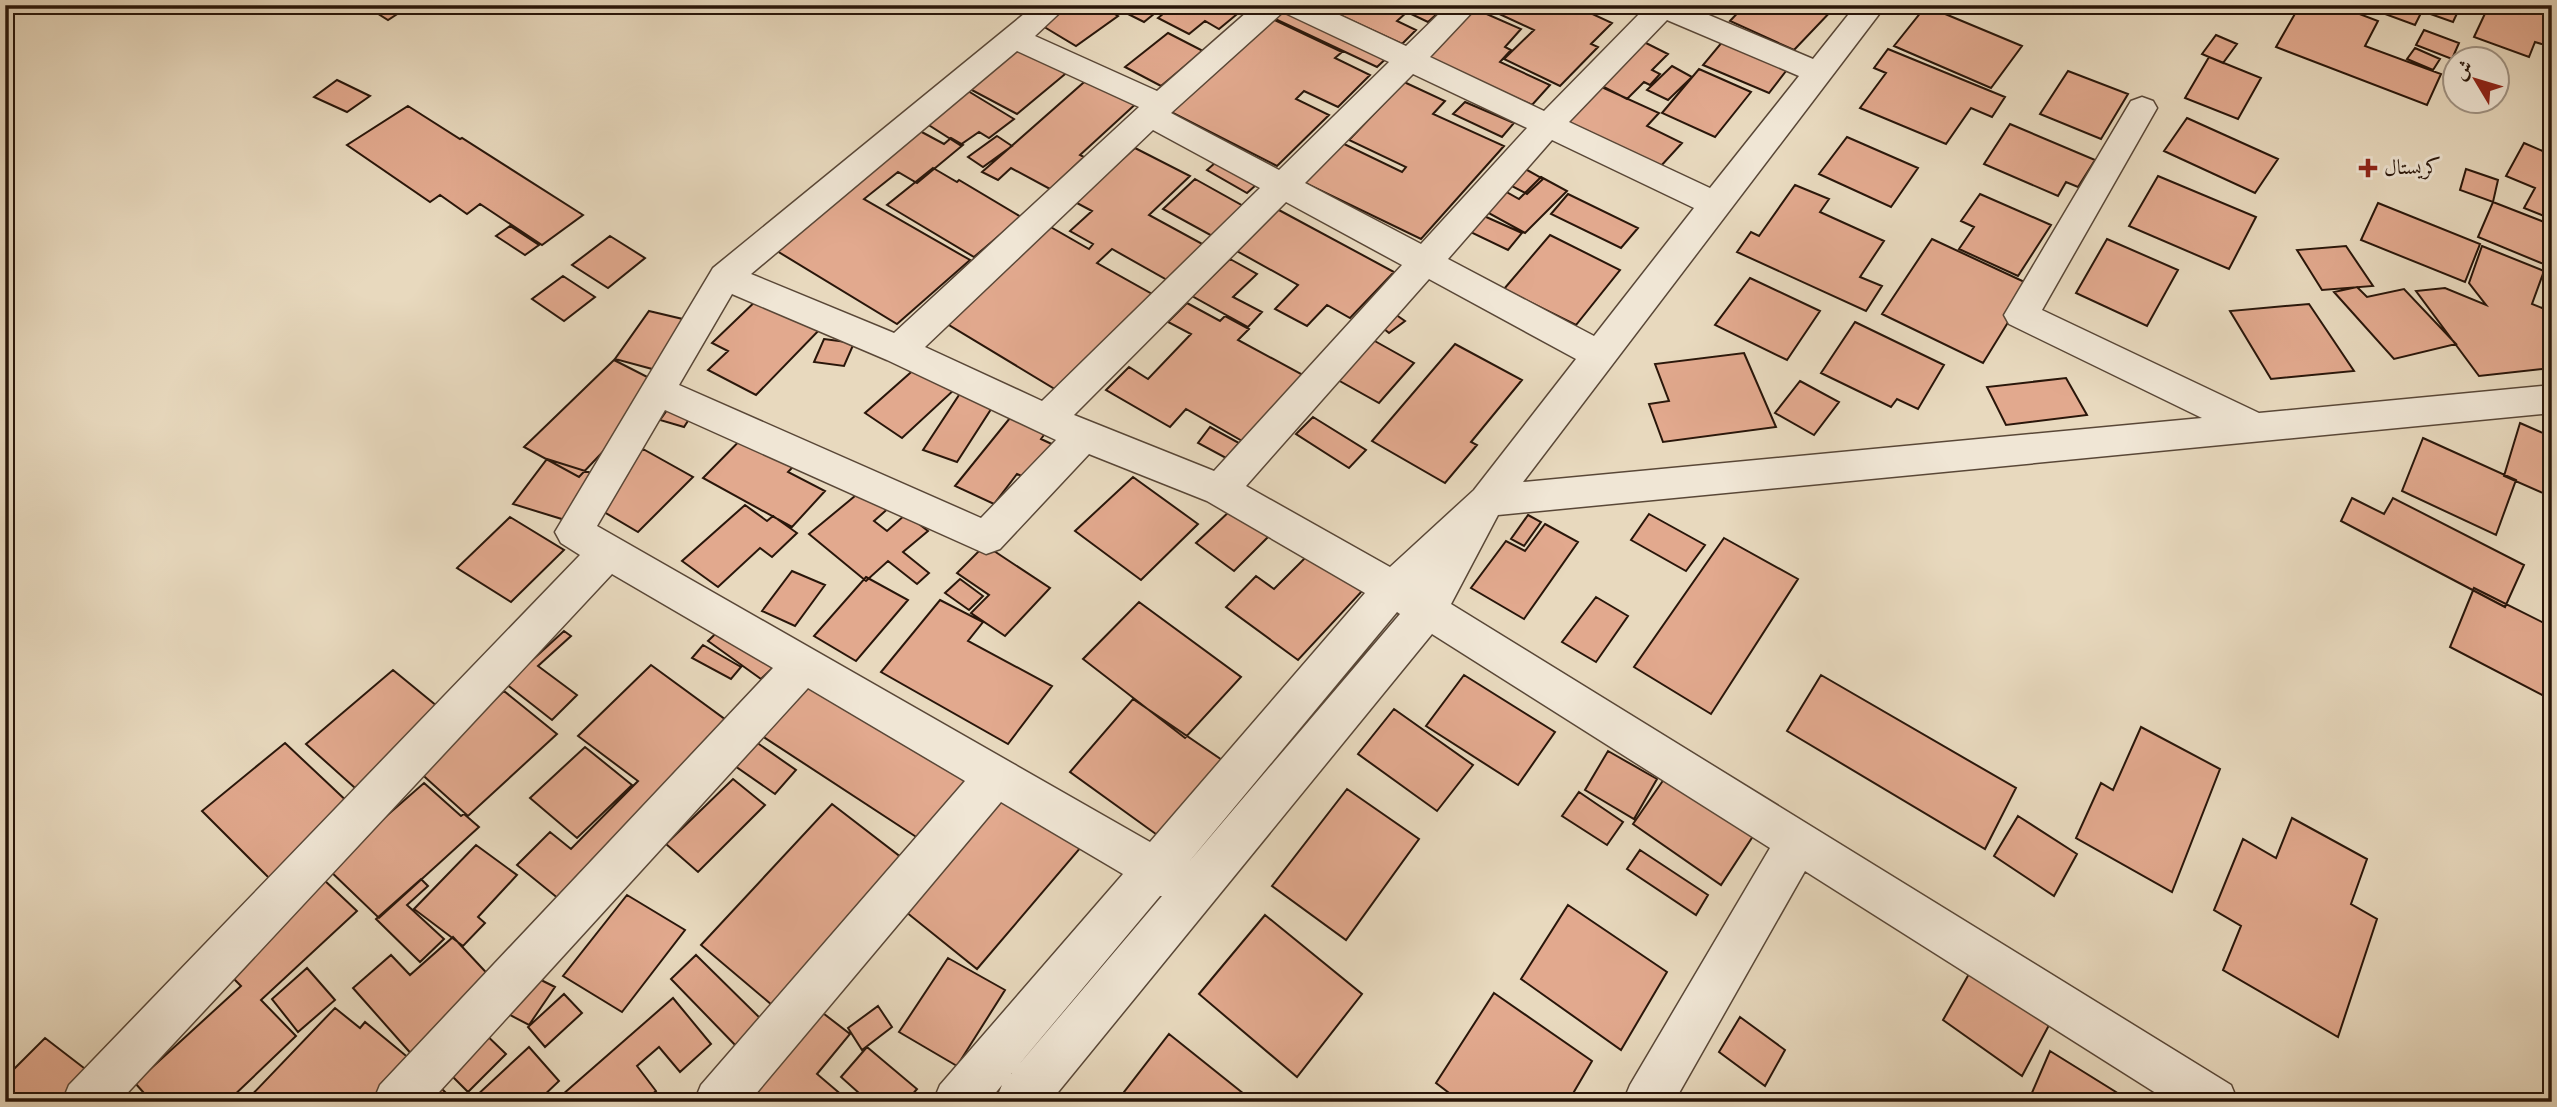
<svg xmlns="http://www.w3.org/2000/svg" width="2557" height="1107" font-family="Vollkorn,Amiri,serif">
<style>
.building{fill:#e2a98e;stroke:#29160a;stroke-width:2}
.lines{fill:none;stroke-linecap:round;stroke-linejoin:round}
.minor-casing{stroke:#594737;stroke-width:3}
.minor{fill:#f0e6d5;fill-rule:evenodd}
.poi-dot{fill:#8f2418;stroke:#f0e6d5;stroke-width:2.5}
.labels{text-anchor:middle;dominant-baseline:central;stroke-width:6;stroke-linejoin:round;paint-order:stroke}
.poi-label{font-size:21px;fill:#29160a;stroke:#f0e6d5;text-anchor:start}
</style>
<rect width="100%" height="100%" fill="#e8d9be"/>
<filter id="stains"><feTurbulence type="fractalNoise" baseFrequency=".00286" numOctaves="4"/><feColorMatrix values="0 0 0 0 .2 0 0 0 0 .09 0 0 0 0 .02 0 0 0 .5 -.17"/></filter>
<radialGradient id="worn" r=".72"><stop offset=".6" stop-color="#630" stop-opacity="0"/><stop offset="1" stop-color="#630" stop-opacity=".3"/></radialGradient>
<path class="building" d="M364,5H411L388,20Z
M1071,5H1099L1118,16L1076,46L1041,25Z
M1110,5H1165L1144,22Z
M1174,5H1248L1219,29L1205,21L1189,34L1158,18Z
M1284,5L1394,51L1377,67L1271,17Z
M1318,5H1425L1439,12L1428,22L1407,12L1397,21L1416,30L1402,44Z
M1480,5H1573L1612,23L1591,44L1598,47L1560,86L1504,59L1534,30Z
M1745,5H1831L1835,7L1794,50L1730,21Z
M2300,5H2336L2378,21L2365,46L2441,74L2427,105L2276,47Z
M2390,5H2461L2453,22L2422,11L2415,25L2385,14Z
M2489,5H2531L2552,13V38L2548,46L2535,42L2529,57L2474,37Z
M1926,6L2022,46L1991,88L1894,46Z
M1473,8L1521,29L1505,47L1511,50L1500,62L1550,85L1532,105L1425,56Z
M1270,18L1342,52L1335,58L1370,75L1338,107L1304,91L1296,99L1329,115L1277,166L1169,111Z
M2424,30L2459,43L2452,59L2416,45Z
M1168,33L1203,51L1161,86L1125,67Z
M1728,35L1793,62L1769,93L1703,65Z
M2216,35L2237,44L2223,63L2202,54Z
M1027,40L1076,65L1017,114L968,88Z
M1640,40L1668,54L1652,70L1660,74L1650,85L1644,82L1627,99L1596,83Z
M2415,48L2440,59L2433,70L2407,59Z
M1888,49L2005,97L1992,117L1971,108L1946,144L1860,108L1886,73L1874,68Z
M2209,57L2261,78L2238,119L2185,98Z
M1672,66L1692,77L1668,100L1647,90Z
M1699,69L1751,92L1715,137L1662,113Z
M2068,71L2128,94L2101,139L2040,114Z
M1091,76L1140,100L1080,155L1084,157L1050,189L1011,168L998,180L982,172Z
M337,80L370,96L347,112L314,97Z
M1404,82L1445,101L1433,114L1504,146L1421,239L1303,182L1340,142L1402,172L1406,167L1349,140Z
M1595,84L1659,113L1647,126L1682,143L1660,167L1560,120Z
M968,91L1014,119L989,138L979,132L960,145L924,122Z
M1465,102L1514,123L1502,137L1453,114Z
M408,106L460,139L462,138L583,215L542,245L480,204L467,214L440,195L430,202L347,145Z
M2187,118L2278,159L2255,193L2164,151Z
M2010,124L2095,160L2078,187L2066,182L2058,196L1984,164Z
M918,130L944,144L951,138L963,145L917,183L898,172L864,199L970,260L897,324L772,248Z
M997,136L1012,146L983,167L968,157Z
M1847,137L1918,168L1891,207L1819,174Z
M2524,143L2552,155V201L2544,216L2524,208L2535,188L2506,176Z
M1135,148L1190,176L1149,215L1206,246L1169,281L1112,249L1097,263L1161,299L1063,394L944,322L1047,225L1089,249L1093,244L1070,231L1092,211L1075,202Z
M1224,155L1265,177L1247,193L1207,170Z
M1520,166L1543,179L1527,194L1504,182Z
M933,168L957,182L959,180L1021,217L974,257L887,205Z
M2466,169L2498,180L2493,202L2460,190Z
M2158,176L2256,217L2229,269L2129,226Z
M1541,177L1567,191L1525,233L1474,205L1494,185L1519,199Z
M1195,179L1245,207L1214,237L1163,209Z
M1795,185L1829,199L1820,212L1884,241L1860,277L1882,286L1866,311L1737,252L1751,232L1759,236Z
M1568,194L1638,228L1621,248L1551,214Z
M1980,194L2051,225L2018,276L1959,249L1974,227L1961,221Z
M2493,202L2552,225V250L2546,265L2478,237Z
M2378,203L2480,244L2465,282L2361,240Z
M1277,209L1394,272L1350,318L1327,305L1307,326L1275,309L1298,285L1235,250Z
M1475,212L1522,233L1508,250L1462,228Z
M510,226L539,245L525,255L496,236Z
M1550,235L1620,270L1576,325L1504,289Z
M610,236L645,258L608,288L572,265Z
M1932,239L2031,285L1983,363L1882,314Z
M2107,239L2178,270L2147,326L2076,293Z
M2346,246L2373,286L2322,290L2297,250Z
M2482,246L2544,271L2532,304L2552,312V368L2479,376L2416,291L2445,288L2486,305L2469,283Z
M1230,259L1257,274L1233,297L1262,312L1248,327L1192,296Z
M563,276L595,297L564,321L532,299Z
M1750,278L1820,311L1787,360L1715,325Z
M2357,287L2367,297L2404,289L2456,344L2394,359L2334,292Z
M762,295L824,325L756,395L708,370L728,351L712,343Z
M1187,303L1220,321L1225,316L1249,329L1238,340L1303,375L1244,442L1186,409L1170,427L1106,390L1129,367L1148,379L1191,334L1168,322Z
M2309,304L2354,371L2271,379L2230,311Z
M649,311L691,321L656,370L615,359Z
M1392,312L1405,321L1389,333L1377,323Z
M1855,322L1944,365L1918,409L1897,399L1891,407L1821,373Z
M1364,335L1414,363L1379,403L1329,375Z
M824,339L854,343L844,366L814,362Z
M1455,344L1522,380L1471,442L1477,445L1445,483L1372,441Z
M1744,353L1776,427L1663,442L1649,404L1669,401L1655,364Z
M614,360L665,386L579,477L524,447Z
M918,366L955,389L902,438L865,413Z
M2066,378L2087,415L2006,425L1987,387Z
M1800,381L1839,402L1814,435L1775,413Z
M961,392L995,403L957,462L923,450Z
M675,399L698,405L684,427L660,420Z
M1014,413L1049,428L1041,439L1073,454L1048,487L1017,474L994,504L955,486Z
M1313,417L1366,450L1349,468L1296,434Z
M759,421L811,448L788,472L825,491L792,527L703,478Z
M2520,423L2552,437V497L2504,476Z
M1210,427L1239,443L1226,458L1198,443Z
M2423,438L2516,480L2496,535L2402,491Z
M643,449L693,477L638,532L587,502Z
M547,459L598,475L565,520L513,504Z
M1133,477L1198,524L1141,580L1075,531Z
M867,486L892,505L874,521L887,531L906,514L928,531L903,552L929,573L917,584L888,561L866,581L809,534Z
M2352,498L2384,514L2393,498L2524,565L2505,607L2341,521Z
M745,505L767,521L773,516L797,533L772,557L760,548L718,587L682,561Z
M1233,508L1270,535L1234,571L1196,543Z
M1649,514L1705,545L1686,571L1631,540Z
M1528,515L1541,522L1524,546L1511,539Z
M510,517L564,550L511,602L457,568Z
M1545,524L1578,542L1524,619L1471,588L1506,541L1525,551Z
M1724,538L1798,579L1711,714L1634,667Z
M985,545L1050,588L1005,636L971,613L989,595L957,573Z
M1311,552L1364,589L1298,660L1226,607L1256,576L1274,589Z
M792,571L825,585L795,626L762,611Z
M866,577L908,600L856,661L814,636Z
M960,579L983,596L969,610L945,593Z
M2474,588L2552,627V700L2450,647Z
M1596,597L1628,616L1596,662L1562,642Z
M940,600L983,622L968,641L1052,686L1008,744L881,672Z
M1139,602L1241,677L1185,738L1083,659Z
M734,616L787,654L761,679L708,641Z
M564,631L571,636L538,666L577,695L552,720L506,684Z
M703,645L741,667L731,679L692,658Z
M651,665L741,731L570,908L517,865L550,832L571,849L638,781L578,736Z
M818,669L983,772L927,844L759,734Z
M393,670L443,711L355,788L306,744Z
M1464,675L1555,732L1518,785L1426,726Z
M1821,675L2016,788L1985,849L1787,731Z
M504,691L557,734L468,816L416,769Z
M1133,699L1222,760L1160,837L1070,772Z
M1394,709L1473,765L1437,811L1358,754Z
M2141,727L2220,769L2172,892L2076,838L2101,783L2113,790Z
M756,742L796,770L775,794L735,766Z
M285,743L353,807L270,879L202,811Z
M585,747L632,785L577,838L530,798Z
M1608,751L1657,779L1634,819L1585,790Z
M1671,769L1759,827L1721,885L1633,824Z
M1025,771L1099,826L977,969L901,908Z
M733,779L765,805L698,872L666,844Z
M424,783L461,816L464,814L479,827L379,918L327,868Z
M1347,789L1419,839L1346,940L1272,886Z
M1579,792L1623,822L1607,845L1562,816Z
M832,804L902,858L772,1005L701,945Z
M2018,816L2077,854L2054,896L1994,856Z
M2292,818L2367,859L2351,904L2377,919L2338,1037L2223,970L2241,926L2214,910L2243,839L2276,858Z
M476,845L517,875L478,917L485,923L463,946L414,909Z
M1640,850L1708,895L1696,915L1627,869Z
M323,879L357,911L261,1000L296,1036L227,1102H152L135,1083L241,986L223,968Z
M421,879L428,886L407,905L444,939L420,962L376,919Z
M627,895L685,930L622,1012L563,976Z
M1568,905L1667,972L1621,1050L1521,979Z
M1265,915L1362,994L1297,1077L1199,994Z
M453,937L496,983L414,1057L353,988L391,955L410,975Z
M696,955L765,1023L739,1049L671,979Z
M948,958L1005,990L957,1066L899,1032Z
M1978,958L2056,1012L2022,1076L1943,1020Z
M307,968L335,1000L298,1032L272,999Z
M535,977L555,987L529,1025L510,1015Z
M1494,993L1592,1061L1568,1102H1461L1436,1083Z
M564,994L582,1013L545,1047L528,1027Z
M673,998L711,1044L680,1072L659,1047L637,1066L656,1091L643,1102H554Z
M878,1006L892,1027L862,1050L848,1028Z
M335,1008L360,1028L365,1022L416,1064L382,1102H352L344,1095L338,1102H245Z
M819,1010L850,1034L817,1074L850,1102H741Z
M1740,1017L1785,1050L1765,1086L1719,1052Z
M477,1026L506,1054L468,1092L440,1064Z
M1169,1034L1254,1102H1127L1121,1096Z
M45,1038L97,1078L74,1102H5V1078Z
M529,1047L559,1081L537,1102H479L475,1097Z
M867,1047L917,1089L906,1102H869L841,1077Z
M2050,1051L2132,1102H2028Z
M438,1085L455,1102H422Z"/>
<g class="lines">
<g class="minor-casing">
<path id="minor" d="M1035,5H1068L1035,36L1157,91L1255,5H1318L1406,46L1448,5H1479L1430,57L1544,111L1645,8L1644,5H1685L1813,59L1856,5H1886L1523,482L2202,418L2009,324L2004,315L2131,101L2142,97L2153,101L2157,108L2042,310L2259,413L2552,385V413L1498,515L1451,604L2231,1085L2238,1102H2170L1805,871L1674,1102H1623L1630,1085L1770,848L1432,634L1050,1102H995L1002,1085L988,1102H933L940,1085L1123,874L1001,802L749,1102H694L701,1085L965,781L808,688L430,1102H373L380,1085L773,668L612,574L119,1102H62L69,1085L580,555L561,543L555,532L713,268ZM1283,12L1389,62L1279,170L1171,113ZM1667,20L1799,76L1710,188L1569,122ZM1017,51L1139,107L894,333L751,274ZM1413,74L1527,128L1421,244L1305,183ZM1153,130L1260,188L1042,401L925,347ZM1552,140L1694,208L1594,336L1448,259ZM1286,202L1402,265L1214,471L1074,415ZM1429,279L1576,359L1474,490L1390,567L1246,486ZM732,294L887,360L1056,440L981,518L679,385ZM665,410L986,554L1000,549L1089,454L1207,501L1365,593L1150,842L597,526ZM1397,612L1400,614L1188,863ZM1160,896H1162L1011,1074Z"/>
</g>
<use href="#minor" class="minor"/>
</g>
<path class="poi-dot" d="M2364.5 157.5h7v7h7v7h-7v7h-7v-7h-7v-7h7z"/>
<g class="labels">
<g class="poi-label">
<text x="2384" y="168">كريستال</text>
</g>
</g>
<rect width="2557" height="1107" fill="none" stroke="#e8d9be" stroke-width="28"/>
<rect x="7" y="7" width="2543" height="1093" fill="none" stroke="#29160a" stroke-width="3.5"/>
<rect x="14" y="14" width="2529" height="1079" fill="none" stroke="#29160a" stroke-width="2"/>
<g transform="translate(2476 80) rotate(308)"><circle r="33" fill="#f0e6d5" stroke="#a09384" stroke-width="2"/>
<path d="M0-5L12 26L0 18L-12 26Z" fill="#8f2418"/>
<text y="-10" font-size="19" font-weight="bold" text-anchor="middle" fill="#29160a">ش</text>
</g>
<rect width="100%" height="100%" filter="url(#stains)"/>
<rect width="100%" height="100%" fill="url(#worn)"/>
</svg>
